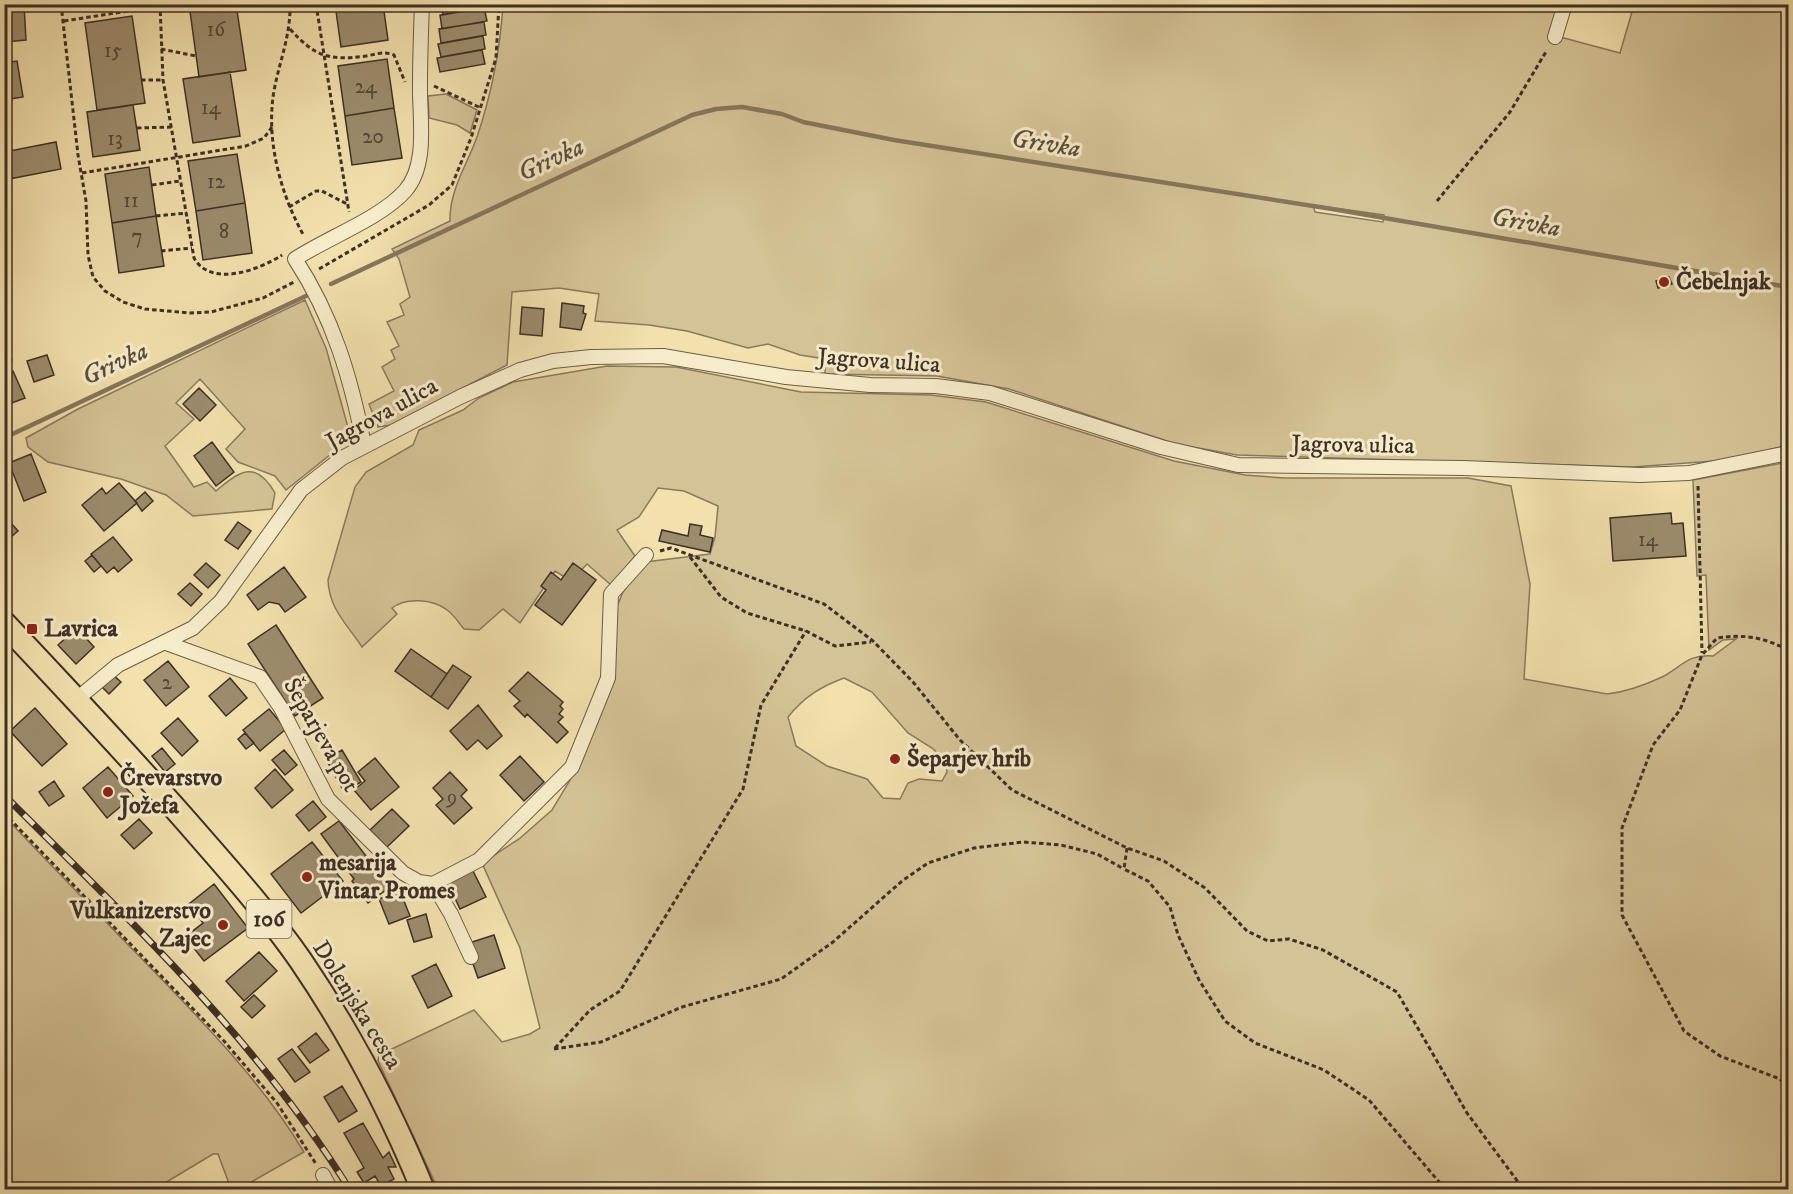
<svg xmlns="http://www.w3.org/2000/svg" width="1793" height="1194" font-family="'IM FELL DW Pica',serif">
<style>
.green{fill:#d4c396;stroke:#8a795e;stroke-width:1.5;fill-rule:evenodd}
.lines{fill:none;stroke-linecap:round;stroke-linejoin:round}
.stream{stroke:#86755c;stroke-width:4.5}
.building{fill:#9c8c6d;stroke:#3f2f27;stroke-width:1.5}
.street-casing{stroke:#6c5c48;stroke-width:16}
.primary-casing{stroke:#3f2f27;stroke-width:26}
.path{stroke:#3f2f27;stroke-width:3;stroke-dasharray:4.5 3;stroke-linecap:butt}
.street{stroke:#f7ecca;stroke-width:14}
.primary{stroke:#f2e1ad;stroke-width:22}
.rail-casing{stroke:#3f2f27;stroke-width:7}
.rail{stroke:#f7ecca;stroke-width:4.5;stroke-dasharray:14;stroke-linecap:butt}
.poi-dot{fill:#8f2418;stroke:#f7ecca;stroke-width:2}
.labels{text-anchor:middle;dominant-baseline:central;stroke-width:6;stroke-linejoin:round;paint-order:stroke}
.number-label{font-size:21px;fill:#564638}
.shield{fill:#f7ecca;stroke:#766858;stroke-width:1.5}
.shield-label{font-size:22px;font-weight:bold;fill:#3f2f27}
.poi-label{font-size:24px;font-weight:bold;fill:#3f2f27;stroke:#f7ecca;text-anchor:start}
.street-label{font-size:24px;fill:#3f2f27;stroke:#f7ecca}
.water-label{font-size:26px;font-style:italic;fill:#5c4c3d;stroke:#f7ecca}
</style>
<rect width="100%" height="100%" fill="#f2e1ad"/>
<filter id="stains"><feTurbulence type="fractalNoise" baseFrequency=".00333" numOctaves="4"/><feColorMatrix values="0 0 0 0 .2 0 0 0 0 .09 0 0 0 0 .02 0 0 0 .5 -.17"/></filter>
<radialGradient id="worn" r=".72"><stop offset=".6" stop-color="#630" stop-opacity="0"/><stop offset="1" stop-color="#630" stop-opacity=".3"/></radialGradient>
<path class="green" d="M1558,4L1549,34L1620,53L1634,5H1788V445L1728,460L1632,467L1237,455L1176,444L1009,389L937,376L825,374V359L800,355L768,344L748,348L687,331L649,325L595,321L599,294L559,288L512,292L507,365L391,425L378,427L369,404L394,391L382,367L395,359L391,350L399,346L387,322L404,315L400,304L410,297L399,259L392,249L450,221C449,191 467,165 477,137C492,93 500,50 503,5ZM1313,205L1384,215L1383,222L1315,212Z
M446,94L477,110L470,133L457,125L429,118L428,96Z
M305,300L326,348L351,438L286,490L275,476L238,462L226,449L245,429L200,379L176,403L194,419L165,446L194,487L207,482L216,491C240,470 256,460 275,493L272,509L193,516L166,495L121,479L48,462L28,447L26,438L78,409Z
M607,366L676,367L801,392L931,395L986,402L1174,461L1245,475L1284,478H1468L1511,486L1530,584L1524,679L1607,694C1625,692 1645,685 1662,677C1683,666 1687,654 1713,656L1736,639L1723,640L1709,650L1706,575L1697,576L1693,480L1788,462V1189H438L378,1061L379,1055L474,1010L502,1042L530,1034L540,1028L520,948L482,863L519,839L552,810L569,782L590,740L613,616L623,592L645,562L710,554L715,537L718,506L684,491L658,488L639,517L617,530L635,556L611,585L587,564L571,581L555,571L520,623L503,609L479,630L464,629C459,623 454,615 447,610C433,599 406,597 392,608L397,614L362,647C347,624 329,609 328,580L355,487L366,472L413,445L419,430L463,410L479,398L513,382ZM844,678L872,692L908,733L932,748L945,760L947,772L942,781L919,779L908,783L900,799L883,798L867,779L827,766L796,746L788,717C804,697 820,687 844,678Z
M5,817C50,864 95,911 141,958C199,1018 261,1080 304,1152L239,1189H231L218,1154H213L155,1189H5Z"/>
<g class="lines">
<path class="stream" d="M331,284L692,115L716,109L742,107L782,114L803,122L894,140L1332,209L1788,287
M4,438L308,295"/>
</g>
<path class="building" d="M4,4H24L26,40L5,42Z
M189,4H236L246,70L199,77Z
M335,4H383L388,40L341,47Z
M441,4H487L488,7L443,15Z
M484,7L487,21L442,29L440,15Z
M132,16L145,103L97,110L85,23Z
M484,22L486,35L441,43L439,29Z
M483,36L485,49L441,57L438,44Z
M482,50L485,64L440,72L437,58Z
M387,59L394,108L345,116L338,66Z
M17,61L23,97L4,100V63Z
M230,72L240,136L193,143L183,79Z
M133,105L140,150L93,157L87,112Z
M394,108L402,158L352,165L345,116Z
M56,142L61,169L4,180V152Z
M237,154L245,203L196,211L188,161Z
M149,167L156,216L112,223L105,174Z
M245,203L252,253L203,260L196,211Z
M156,216L164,266L119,273L112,223Z
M1669,277L1672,284L1658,288L1656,281Z
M562,303L584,306L583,313L586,314L581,330L560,327Z
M522,307L544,309L542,336L520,334Z
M4,339L12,360L4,363Z
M47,355L54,375L34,382L27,361Z
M13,371L25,398L4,406V375Z
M199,388L216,405L200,421L183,404Z
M212,442L234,472L216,486L194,456Z
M31,454L46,492L24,501L9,463Z
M119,483L137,503L104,531L82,505L102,488L106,494Z
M145,492L153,501L142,511L135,501Z
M1671,513L1672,524L1683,523L1686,556L1613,561L1610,518Z
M4,515L18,531L4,543Z
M238,522L251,531L238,549L225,540Z
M690,524L702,526L700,535L713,538L710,552L659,541L662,530L688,536Z
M113,537L132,560L118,572L114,567L107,573L91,554Z
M92,555L101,566L94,572L85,561Z
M206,563L220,575L208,588L194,575Z
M573,563L596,580L562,625L535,605L546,590L541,586L551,572L561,580Z
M284,567L306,597L285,612L279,604L269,602L258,610L247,595Z
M190,583L202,594L191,606L178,594Z
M276,625L323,698L295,716L248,644Z
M77,628L94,647L76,664L58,645Z
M411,649L447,674L431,697L395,671Z
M168,661L189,687L166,706L144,680Z
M453,665L471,677L448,709L431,697Z
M528,672L563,702L560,706L563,709L559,714L563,717L558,722L568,732L557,743L527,714L525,717L514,706L520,701L509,691Z
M111,673L121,682L109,694L99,684Z
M230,678L247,698L226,716L209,696Z
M478,705L502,736L487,749L478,740L467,750L450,731Z
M35,708L67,744L42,766L10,731Z
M269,709L286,729L260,751L243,730Z
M178,718L198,741L182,756L161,733Z
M245,733L254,743L246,749L238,739Z
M162,748L175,764L165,772L152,756Z
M284,750L297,765L285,775L272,760Z
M342,750L361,782L344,792L326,759Z
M520,756L544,782L524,801L500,775Z
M375,758L399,787L371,810L354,790L365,781L358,772Z
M108,767L133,796L107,818L83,788Z
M275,769L293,790L272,808L255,788Z
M450,772L467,790L461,796L472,808L454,824L436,805L443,799L433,788Z
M54,781L64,796L49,806L39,792Z
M313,801L326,817L309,831L296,815Z
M392,809L409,826L387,847L370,830Z
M139,819L152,833L134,849L121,835Z
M339,821L390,887L368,903L352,881L354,879L321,834Z
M312,842L343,881L301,913L271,874Z
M472,869L486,897L460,909L447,881Z
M214,884L248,928L204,961L185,937L203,923L189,904Z
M400,891L410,916L389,924L379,899Z
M426,914L432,937L414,942L407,920Z
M494,935L505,968L478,978L466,944Z
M259,952L277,971L244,1001L226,981Z
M436,964L452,996L428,1008L412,976Z
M254,995L265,1006L252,1018L241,1007Z
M316,1033L329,1050L310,1063L298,1047Z
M292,1049L310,1072L295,1082L278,1059Z
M342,1086L357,1111L339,1122L324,1097Z
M363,1123L383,1158L389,1152L396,1167H388L394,1179L381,1186L375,1176L364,1183L357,1172L364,1168L344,1133Z"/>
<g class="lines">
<g class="street-casing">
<path id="street" d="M1555,37L1565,4
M364,445C351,378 333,317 295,259C327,238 381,218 405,191C429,164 419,116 420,83C420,57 421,31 422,4
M166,643L260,677L281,708L328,799L403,873L419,882L433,884L479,860L572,767L608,678L611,594L646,555
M77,699L118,665L193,628L221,601L301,490L342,458L460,397L520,370L553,361L591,357L663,356L786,377L870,385L936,386L990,393L1161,447L1238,465L1463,468L1640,475L1689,473L1788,453
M433,884L451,914L471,957
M323,1175L331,1190"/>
</g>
<g class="primary-casing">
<path id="primary" d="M4,623C71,694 137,764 201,838C236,878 271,918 301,961C350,1033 390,1109 423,1190"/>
</g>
<path class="path" d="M61,4L78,155L86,201L88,255L93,277L105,291L123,302L145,309L190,313L211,312L263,298L294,282
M160,4L163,80L194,258C211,288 259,270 282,255
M290,4C291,42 274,72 272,108C269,151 283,199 304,236
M316,4L349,212
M64,21L160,6
M290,29C315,57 330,61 366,56C377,54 384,51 394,55L405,82
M161,49L196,56
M141,80H163
M434,86L481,108
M137,128L173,127
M82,173L246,146L264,138L272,127
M152,185L180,181
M1437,201L1510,112L1547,50
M289,207L316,191H322L347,204
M156,216L187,213
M161,251L192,248
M319,269L429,205L452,185L471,138L496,58L499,4
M1698,486L1702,653
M660,551L671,548L824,604L873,641L913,682L960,740L1012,790L1127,848L1164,861L1205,888L1247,931L1268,941L1289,939L1323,950L1397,992L1467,1113L1524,1190
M690,557L721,597L747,613L806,631L835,646L871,642
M1788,650C1763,637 1745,634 1717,638L1702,655L1680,710L1653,745L1622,828V915L1684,1031L1720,1056L1780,1079L1788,1089
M4,813L224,1041L277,1103L316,1164
M1127,848L1124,869L1148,881L1170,907L1178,935L1199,980L1225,1021L1255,1043L1324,1070L1369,1100L1446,1190
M555,1048L590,1010L620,991L743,789L761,705L806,631
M554,1049L601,1042L682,1007L781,979L833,942L902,881L928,863L974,848L1023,842L1061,845L1097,854L1124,869"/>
<use href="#street" class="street"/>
<use href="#primary" class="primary"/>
<g class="rail-casing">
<path id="rail" d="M4,795C129,920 256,1038 350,1190"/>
</g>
<use href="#rail" class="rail"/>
</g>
<g class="poi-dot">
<circle cx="1664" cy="282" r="6"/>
<rect x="26" y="623" width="12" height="12" rx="3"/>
<circle cx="895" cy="759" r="6"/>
<circle cx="108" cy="792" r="6"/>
<circle cx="307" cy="877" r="6"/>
<circle cx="223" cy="925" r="6"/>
</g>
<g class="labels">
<g class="number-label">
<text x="216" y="30">16</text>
<text x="113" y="51">15</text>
<text x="366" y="87">24</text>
<text x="211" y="108">14</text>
<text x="373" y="137">20</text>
<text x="115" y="139">13</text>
<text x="216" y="182">12</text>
<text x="131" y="201">11</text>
<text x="224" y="232">8</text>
<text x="137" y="237">7</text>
<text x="1648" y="540">14</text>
<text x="167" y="683">2</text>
<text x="452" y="798">9</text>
</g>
<rect class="shield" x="246.5" y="900" width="45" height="38" rx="4.5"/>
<g class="shield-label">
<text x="269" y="919">106</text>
</g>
<g class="poi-label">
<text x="1676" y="282">Čebelnjak</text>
<text x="44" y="629">Lavrica</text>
<text x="907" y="759">Šeparjev hrib</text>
<text x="120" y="778">Črevarstvo<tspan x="120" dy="28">Jožefa</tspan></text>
<text x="319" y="863">mesarija<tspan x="319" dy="28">Vintar Promes</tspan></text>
<text x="211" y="911" text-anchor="end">Vulkanizerstvo<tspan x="211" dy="28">Zajec</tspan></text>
</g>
<g class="street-label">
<text transform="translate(879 361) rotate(4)">Jagrova ulica</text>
<text transform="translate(382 414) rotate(-29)">Jagrova ulica</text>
<text transform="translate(1353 445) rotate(1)">Jagrova ulica</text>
<text transform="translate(321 735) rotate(60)">Šeparjeva pot</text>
<text transform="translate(357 1005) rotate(58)">Dolenjska cesta</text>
</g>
<g class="water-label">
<text transform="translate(1046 144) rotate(9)">Grivka</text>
<text transform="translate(551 160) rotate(-25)">Grivka</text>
<text transform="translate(1526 223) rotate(10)">Grivka</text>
<text transform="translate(115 364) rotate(-25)">Grivka</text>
</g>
</g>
<rect width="1793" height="1194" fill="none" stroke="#f2e1ad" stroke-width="24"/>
<rect x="6" y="6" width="1781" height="1182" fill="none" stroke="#3f2f27" stroke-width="3"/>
<rect x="12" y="12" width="1769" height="1170" fill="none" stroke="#3f2f27" stroke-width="1.5"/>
<rect width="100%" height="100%" filter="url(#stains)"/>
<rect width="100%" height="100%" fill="url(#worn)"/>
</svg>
